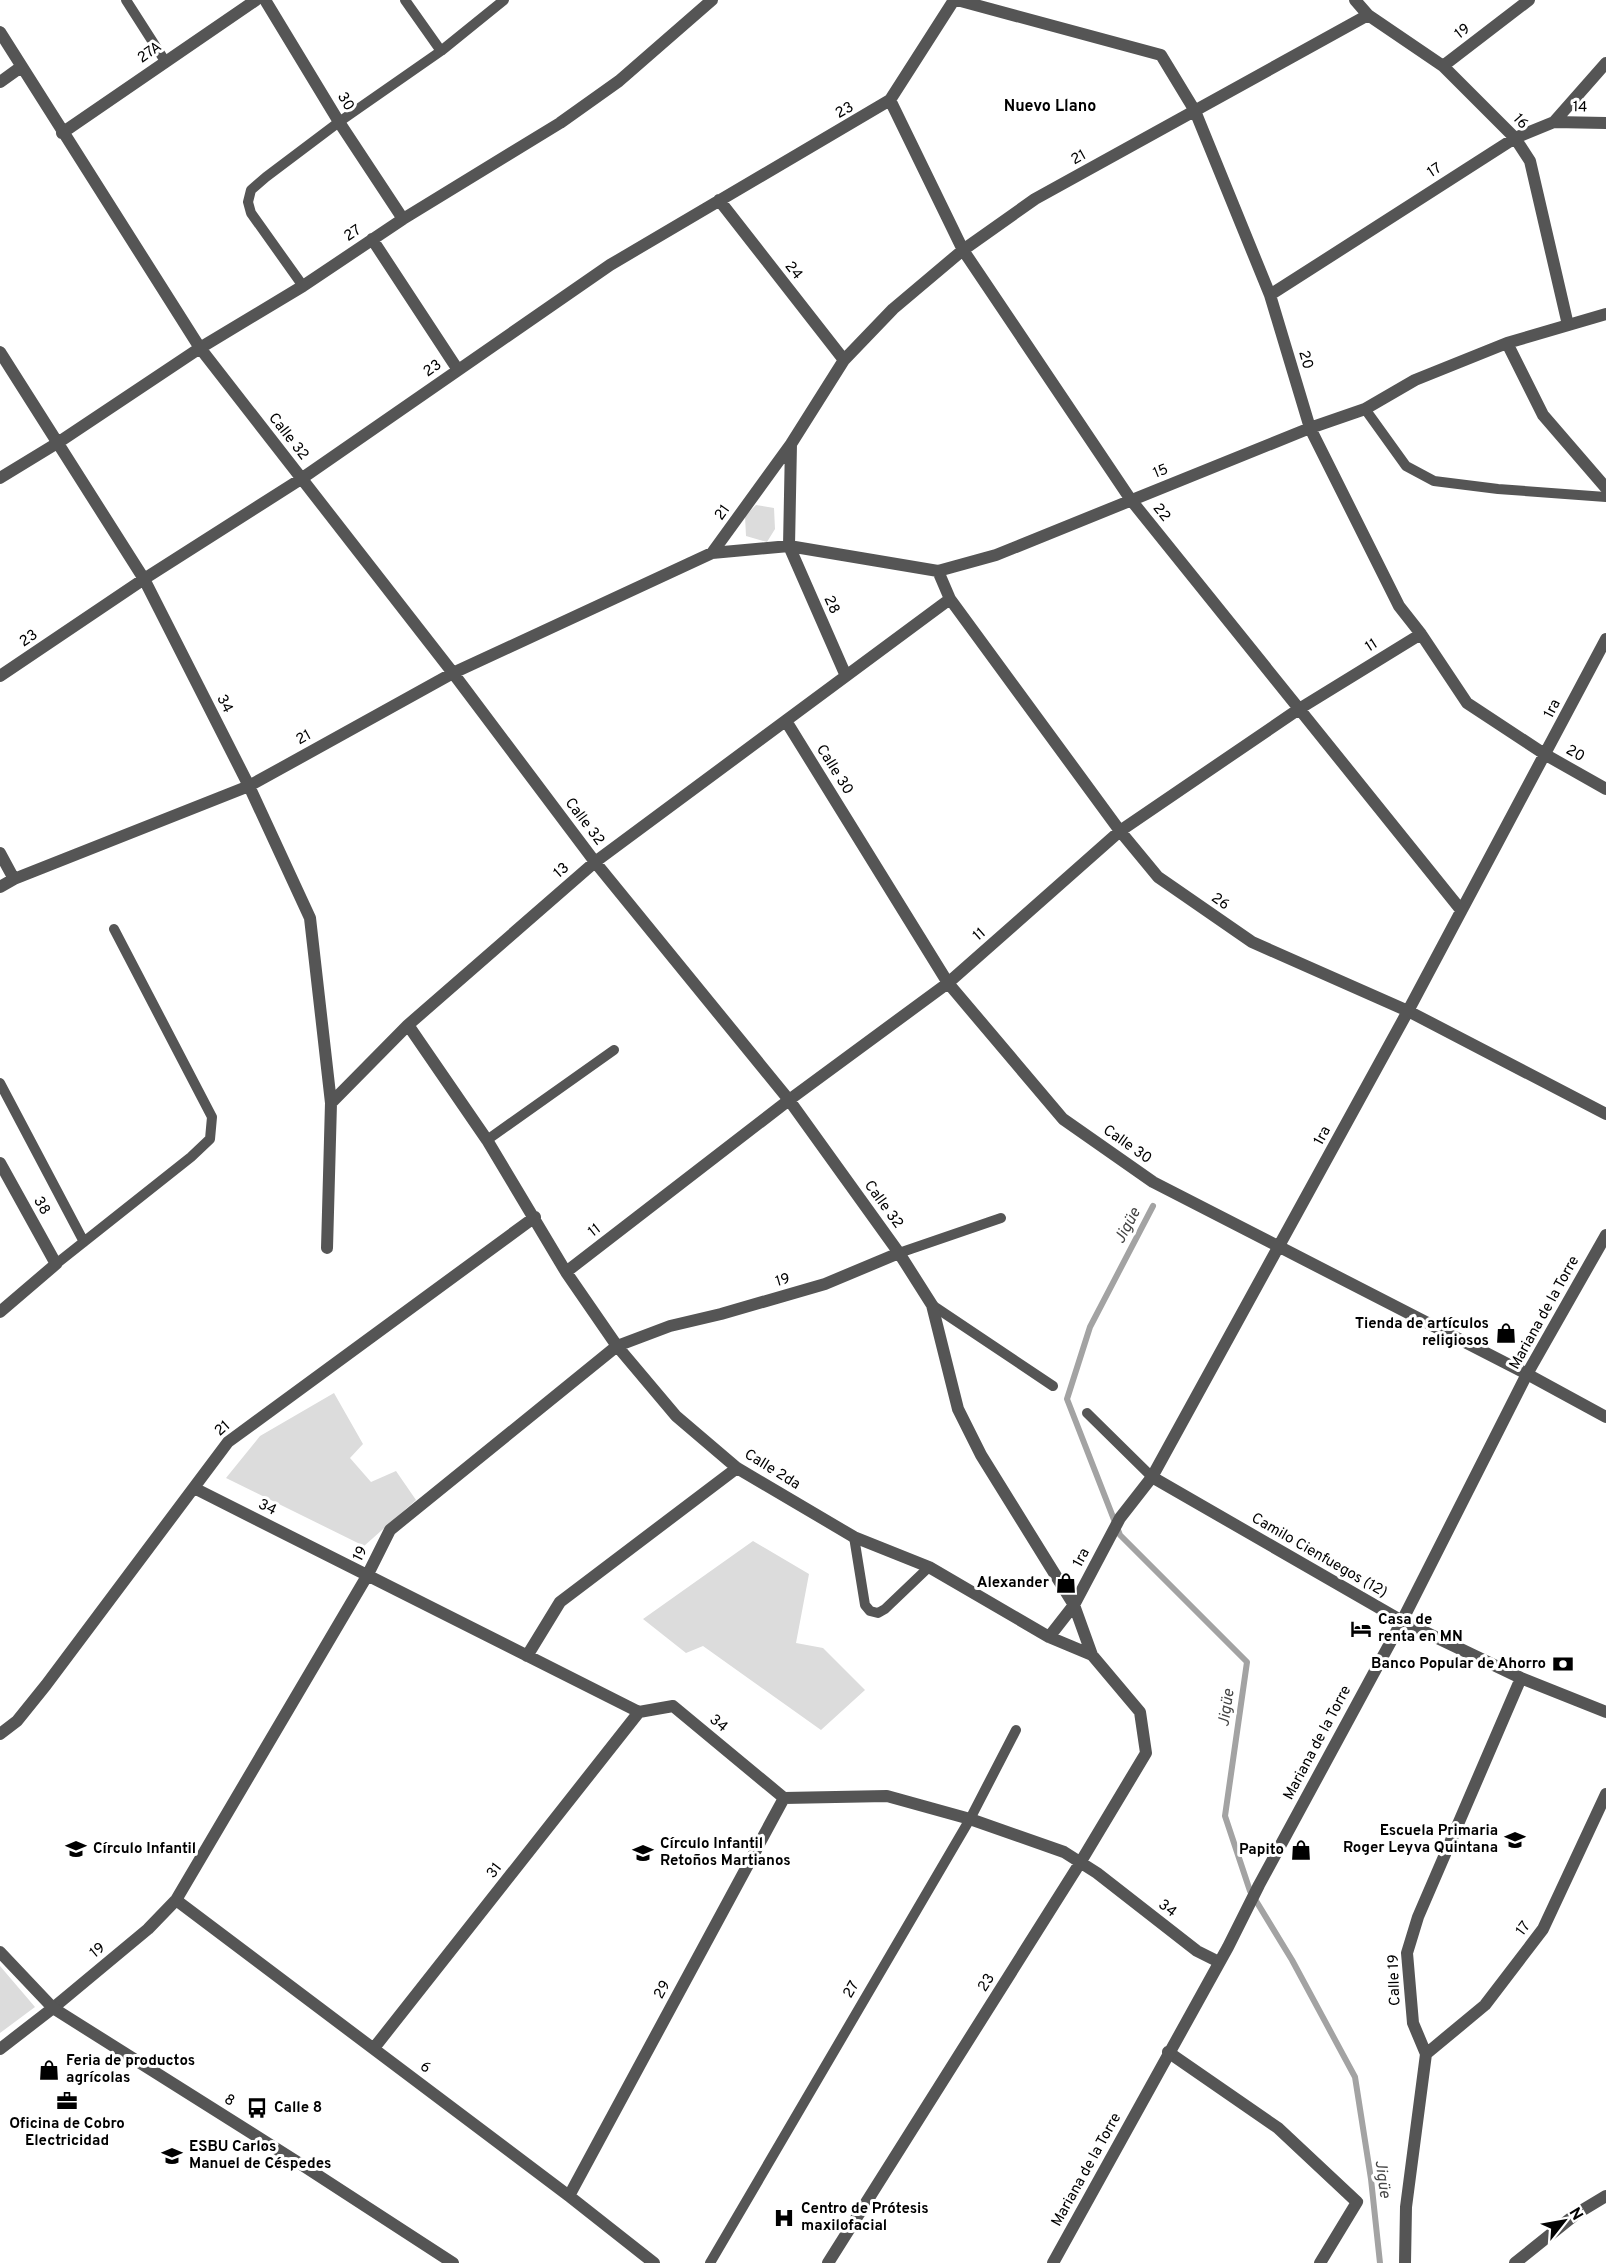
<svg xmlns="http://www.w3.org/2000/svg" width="1606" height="2263" font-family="Overpass,sans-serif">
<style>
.green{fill:#dcdcdc}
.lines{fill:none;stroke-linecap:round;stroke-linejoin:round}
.stream{stroke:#a3a3a3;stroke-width:6}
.service{stroke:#555;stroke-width:10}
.minor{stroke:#555;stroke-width:12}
.tertiary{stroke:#555;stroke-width:12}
.labels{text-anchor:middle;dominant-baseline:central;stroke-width:6;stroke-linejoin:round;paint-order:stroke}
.street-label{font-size:15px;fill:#000;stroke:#fff}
.poi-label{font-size:15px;font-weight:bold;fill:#000;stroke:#fff;text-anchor:start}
.neighbourhood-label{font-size:16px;font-weight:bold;fill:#000;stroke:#fff}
.water-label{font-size:16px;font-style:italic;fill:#444;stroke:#fff}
</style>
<rect width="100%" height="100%" fill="#fff"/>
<path class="green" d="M756,505L774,508L775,529L767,542L746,536L745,516Z
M334,1393L363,1444L350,1458L371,1482L396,1471L416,1500L364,1546L226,1478L260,1436Z
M753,1541L809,1574L796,1643L823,1648L865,1690L821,1730L703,1646L686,1653L643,1619Z
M0,1966L35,2007L0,2033Z"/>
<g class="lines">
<path class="stream" d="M1153,1206L1090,1327L1067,1399L1120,1535L1247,1662L1225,1816L1250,1891L1292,1960L1355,2077L1371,2179L1380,2263"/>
<path class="service" d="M126,0L165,61
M405,0L441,51
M303,286L251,213L248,202L251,190L266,177L339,122L441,51L504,0
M1365,409L1406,466L1434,481L1498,489L1606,497
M0,1083L84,1242
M487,1140L614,1050
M899,1253L1001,1218
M56,1264L191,1157L210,1139L212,1117L114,929
M932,1305L1053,1386
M1087,1413L1152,1477
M854,1537L865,1605L870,1611L878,1613L885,1609L929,1567
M710,2263L970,1819L1016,1730"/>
<path class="minor" d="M265,0L339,122L403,219
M957,0L1161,55L1195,111L1270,295L1310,428L1399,606L1421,634L1467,703L1546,755L1606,789
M1355,0L1368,15L1443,66L1515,138L1530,161L1568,325
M0,32L200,348L453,673L595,862L789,1100L899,1253L932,1305L958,1409L981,1455L1074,1605L1092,1655
M1443,66L1529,0
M0,82L21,67
M890,100L963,250L1131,500L1461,910
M1554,122L1606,123
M62,133L256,0
M719,200L844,360
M372,239L458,370
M1270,295L1515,138L1554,122L1606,63
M1507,343L1543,415L1606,488
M0,352L144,579L249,786L310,918L331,1103
M791,444L789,546L846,676
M0,478L59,442L200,348L303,286L403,219L560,123L619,81L712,0
M712,553L789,546L938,571L996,555L1310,428L1365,409L1415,380L1507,343L1606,314
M938,571L950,599L1120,831L1158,877L1252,942L1408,1011L1606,1114
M0,676L144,579L301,479L610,265L890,100L954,0
M786,721L948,983L1063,1119L1153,1182L1527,1374L1606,1417
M0,853L14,879
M0,887L14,879L249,786L453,673L712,553L791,444L844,360L893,309L963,250L1035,199L1368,15
M408,1025L487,1140L566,1272L617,1346L676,1416L737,1468L854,1537L929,1567L1049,1637L1092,1655L1140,1712L1146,1753L1080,1863L828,2263
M0,1163L56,1264L0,1312
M327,1248L331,1103L408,1025L595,862L950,599
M566,1272L789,1100L948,983L1120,831L1299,709L1421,634
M1152,1477L1402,1621L1521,1678L1606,1712
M194,1488L639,1712L673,1706L784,1798L887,1796L970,1819L1064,1852L1097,1873L1197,1951L1219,1962
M1049,1637L1074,1605L1120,1518L1152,1477L1408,1011L1606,639
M527,1656L560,1602L737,1468
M0,1734L17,1721L46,1685L228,1442L535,1217
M176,1900L569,2196L654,2263
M53,2008L148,1929L176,1900L367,1576L390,1530L617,1346L670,1326L721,1314L825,1284L899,1253
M374,2048L639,1712
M1168,2052L1278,2128L1357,2202L1320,2263
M1426,2054L1485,2005L1543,1929L1606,1794
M569,2196L784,1798
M1405,2263L1406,2207L1426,2054L1413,2023L1407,1953L1418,1917L1521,1678
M1515,2263L1576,2214L1606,2196"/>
<path class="tertiary" d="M0,1952L53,2008L299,2163L453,2263
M0,2049L53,2008
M1053,2263L1228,1947L1259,1885L1402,1621L1527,1374L1606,1235"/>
</g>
<defs>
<g id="shop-bare" transform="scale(1.62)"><path d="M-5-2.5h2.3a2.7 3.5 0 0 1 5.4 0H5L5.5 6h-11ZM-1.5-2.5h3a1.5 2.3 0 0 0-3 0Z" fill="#000" stroke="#fff" stroke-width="2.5" paint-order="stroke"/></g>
<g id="hotel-bare" transform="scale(1.62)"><path d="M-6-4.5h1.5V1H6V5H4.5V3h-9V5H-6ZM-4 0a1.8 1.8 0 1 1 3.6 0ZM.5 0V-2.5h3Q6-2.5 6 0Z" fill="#000" stroke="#fff" stroke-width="2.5" paint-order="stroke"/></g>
<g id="bank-bare" transform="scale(1.62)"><path d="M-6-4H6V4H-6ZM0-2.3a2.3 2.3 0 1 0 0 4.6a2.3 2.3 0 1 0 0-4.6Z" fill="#000" stroke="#fff" stroke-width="2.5" paint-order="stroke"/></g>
<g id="school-bare" transform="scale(1.62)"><path d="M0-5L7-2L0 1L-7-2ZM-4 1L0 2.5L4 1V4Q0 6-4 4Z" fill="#000" stroke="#fff" stroke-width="2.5" paint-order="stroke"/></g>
<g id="office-bare" transform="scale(1.62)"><path d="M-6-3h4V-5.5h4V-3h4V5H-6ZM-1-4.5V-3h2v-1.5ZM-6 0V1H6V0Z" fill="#000" stroke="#fff" stroke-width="2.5" paint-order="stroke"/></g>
<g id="bus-bare" transform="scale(1.62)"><path d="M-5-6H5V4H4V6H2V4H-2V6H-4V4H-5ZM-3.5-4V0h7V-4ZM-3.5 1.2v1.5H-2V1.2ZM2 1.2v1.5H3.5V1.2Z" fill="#000" stroke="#fff" stroke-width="2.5" paint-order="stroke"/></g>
<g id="hospital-bare" transform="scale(1.62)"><path d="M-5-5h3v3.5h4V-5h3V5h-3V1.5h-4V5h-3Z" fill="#000" stroke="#fff" stroke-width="2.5" paint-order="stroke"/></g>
</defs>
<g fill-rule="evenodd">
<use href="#shop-bare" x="1506" y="1333"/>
<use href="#shop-bare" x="1066" y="1583"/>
<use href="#hotel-bare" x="1361" y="1629"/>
<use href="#bank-bare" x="1563" y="1664"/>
<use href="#school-bare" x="1515" y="1840"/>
<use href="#school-bare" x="76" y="1849"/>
<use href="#shop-bare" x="1301" y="1850"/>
<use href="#school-bare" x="643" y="1853"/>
<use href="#shop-bare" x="49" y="2070"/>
<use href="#office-bare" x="67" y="2101"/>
<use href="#bus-bare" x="257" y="2108"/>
<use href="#school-bare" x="172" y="2156"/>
<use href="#hospital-bare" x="784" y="2218"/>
</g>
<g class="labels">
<g class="street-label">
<text transform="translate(1463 32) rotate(-37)">19</text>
<text transform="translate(150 53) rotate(-35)">27A</text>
<text transform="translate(345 102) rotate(59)">30</text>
<text transform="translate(1580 108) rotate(1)">14</text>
<text transform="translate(845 111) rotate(-30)">23</text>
<text transform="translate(1520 122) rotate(48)">16</text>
<text transform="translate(1079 158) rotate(-29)">21</text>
<text transform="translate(1435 171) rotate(-33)">17</text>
<text transform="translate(353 234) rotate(-34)">27</text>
<text transform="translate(793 271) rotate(52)">24</text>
<text transform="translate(1305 360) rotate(74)">20</text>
<text transform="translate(433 369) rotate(-35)">23</text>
<text transform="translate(288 437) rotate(52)">Calle 32</text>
<text transform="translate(1161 472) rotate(-22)">15</text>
<text transform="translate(723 513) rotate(-54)">21</text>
<text transform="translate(1161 513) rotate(51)">22</text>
<text transform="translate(831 605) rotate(66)">28</text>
<text transform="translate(29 639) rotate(-34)">23</text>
<text transform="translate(1372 646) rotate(-32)">11</text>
<text transform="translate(224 704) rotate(63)">34</text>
<text transform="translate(1553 709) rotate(-63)">1ra</text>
<text transform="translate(304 738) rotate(-29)">21</text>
<text transform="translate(1575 754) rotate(29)">20</text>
<text transform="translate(834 770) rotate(58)">Calle 30</text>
<text transform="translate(584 822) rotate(53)">Calle 32</text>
<text transform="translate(562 871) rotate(-41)">13</text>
<text transform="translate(1220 902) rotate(35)">26</text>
<text transform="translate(980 935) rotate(-41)">11</text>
<text transform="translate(1323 1136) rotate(-61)">1ra</text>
<text transform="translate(1127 1145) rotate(35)">Calle 30</text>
<text transform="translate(883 1205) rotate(54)">Calle 32</text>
<text transform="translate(41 1206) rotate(61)">38</text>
<text transform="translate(595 1231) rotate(-38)">11</text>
<text transform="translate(783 1281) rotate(-16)">19</text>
<text transform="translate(1545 1313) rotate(-61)">Mariana de la Torre</text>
<text transform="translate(223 1429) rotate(-42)">21</text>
<text transform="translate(772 1470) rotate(32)">Calle 2da</text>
<text transform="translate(267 1508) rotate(27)">34</text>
<text transform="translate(361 1554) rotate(-64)">19</text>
<text transform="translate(1319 1556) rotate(30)">Camilo Cienfuegos (12)</text>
<text transform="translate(1082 1558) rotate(-62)">1ra</text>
<text transform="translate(718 1724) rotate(40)">34</text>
<text transform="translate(1318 1743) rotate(-62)">Mariana de la Torre</text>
<text transform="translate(495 1871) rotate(-52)">31</text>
<text transform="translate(1167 1909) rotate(38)">34</text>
<text transform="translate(1524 1929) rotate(-53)">17</text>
<text transform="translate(98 1951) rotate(-40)">19</text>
<text transform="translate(1395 1980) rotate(-92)">Calle 19</text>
<text transform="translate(987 1983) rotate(-58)">23</text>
<text transform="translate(663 1990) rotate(-62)">29</text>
<text transform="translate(852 1990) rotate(-60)">27</text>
<text transform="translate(425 2068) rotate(37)">6</text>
<text transform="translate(229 2101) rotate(32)">8</text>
<text transform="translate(1087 2170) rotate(-61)">Mariana de la Torre</text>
</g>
<g class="poi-label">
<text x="1489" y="1324" text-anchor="end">Tienda de artículos<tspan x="1489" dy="17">religiosos</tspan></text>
<text x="1049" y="1583" text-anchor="end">Alexander</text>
<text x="1378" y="1620">Casa de<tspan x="1378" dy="17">renta en MN</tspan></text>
<text x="1546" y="1664" text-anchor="end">Banco Popular de Ahorro</text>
<text x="1498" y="1831" text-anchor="end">Escuela Primaria<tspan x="1498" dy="17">Roger Leyva Quintana</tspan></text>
<text x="660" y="1844">Círculo Infantil<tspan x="660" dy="17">Retoños Martianos</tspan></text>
<text x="93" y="1849">Círculo Infantil</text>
<text x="1284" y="1850" text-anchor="end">Papito</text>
<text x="66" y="2061">Feria de productos<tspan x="66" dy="17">agrícolas</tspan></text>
<text x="274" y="2108">Calle 8</text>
<text x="67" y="2124" text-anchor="middle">Oficina de Cobro<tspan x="67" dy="17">Electricidad</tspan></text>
<text x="189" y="2147">ESBU Carlos<tspan x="189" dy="17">Manuel de Céspedes</tspan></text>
<text x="801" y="2209">Centro de Prótesis<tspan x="801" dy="17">maxilofacial</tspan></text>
</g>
<g class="neighbourhood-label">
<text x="1050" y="107">Nuevo Llano</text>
</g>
<g class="water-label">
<text transform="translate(1128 1226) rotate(-62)">Jigüe</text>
<text transform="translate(1227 1708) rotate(-82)">Jigüe</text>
<text transform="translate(1382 2179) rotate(82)">Jigüe</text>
</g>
</g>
<g transform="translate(1564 2221) rotate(59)" stroke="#ffffff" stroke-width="4.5" paint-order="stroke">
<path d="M0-4.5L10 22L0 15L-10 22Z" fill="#000000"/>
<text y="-9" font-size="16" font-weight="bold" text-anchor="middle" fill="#000000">N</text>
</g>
</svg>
